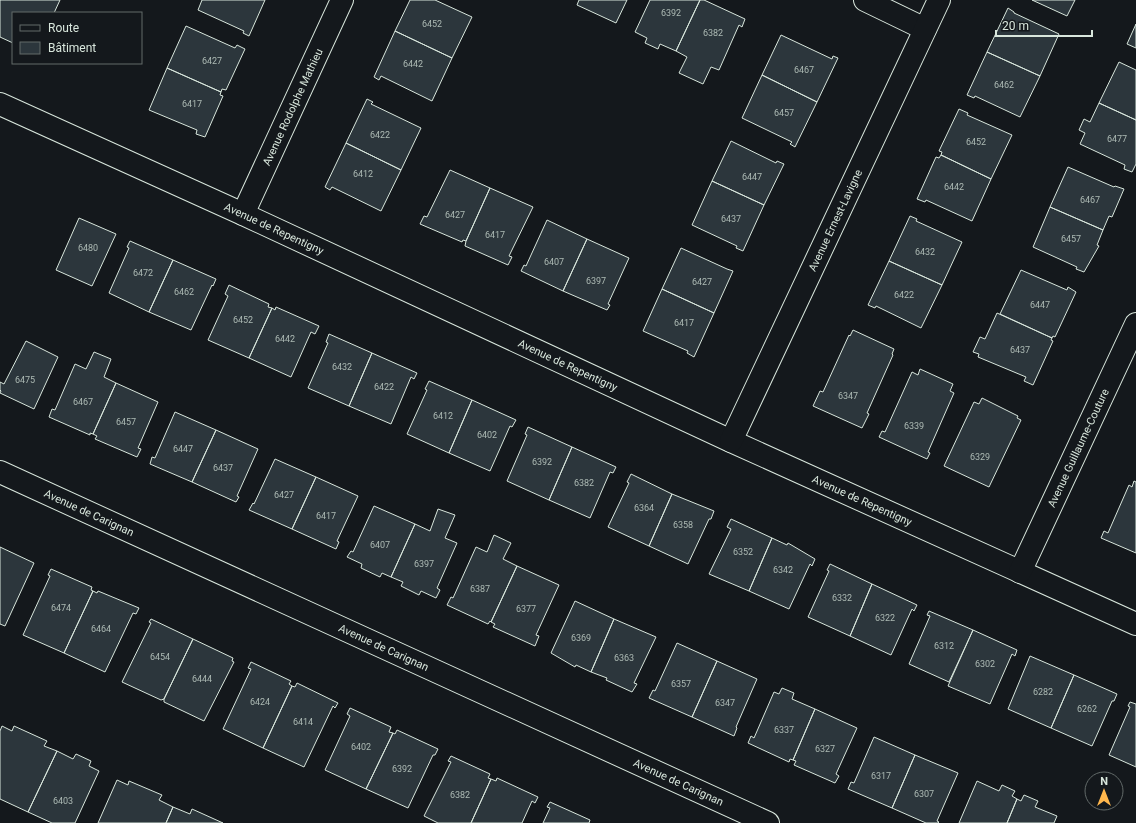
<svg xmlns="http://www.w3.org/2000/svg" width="1136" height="823" font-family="Roboto,sans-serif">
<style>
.building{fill:#2c363c;stroke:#d8e6dc}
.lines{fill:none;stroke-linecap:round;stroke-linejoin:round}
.street-casing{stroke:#d8e6dc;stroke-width:24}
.street{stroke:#14181c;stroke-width:22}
.labels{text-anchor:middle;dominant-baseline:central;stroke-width:3;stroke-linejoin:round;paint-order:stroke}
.number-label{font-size:9px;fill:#adbab4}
.street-label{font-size:11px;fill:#d8e6dc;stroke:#14181c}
</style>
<rect width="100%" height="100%" fill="#14181c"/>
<path class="building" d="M0,0H60L54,13H13V43L0,37Z
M202,0H265L249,36L243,33L244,31L198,10Z
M410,0H435L472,17L452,58L395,31Z
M579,0H627L616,23L577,5Z
M650,0H700L676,51L660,44L658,49L645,43L647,38L635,32Z
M700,0H704L745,19L742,27L739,25L719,70L711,67L703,84L679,73L687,57L676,51Z
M1032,0H1075L1067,16Z
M1008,8L1014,12V13L1059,34L1040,76L987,52Z
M1136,24V48L1127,44Z
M186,26L235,48L237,45L245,49L226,90L222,89L221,92L167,68Z
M395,31L452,58L432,101L381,76L379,80L374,77Z
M781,35L832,59L833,56L838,58L817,102L762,75Z
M987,52L1040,76L1020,117L975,96L974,98L967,95Z
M1119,62L1136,70V120L1099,103Z
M167,68L221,92L220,95L223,96L205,137L196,134L197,130L149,110Z
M762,75L817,102L795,147L790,144L792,142L742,118Z
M367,99L373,102L371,104L421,128L401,170L346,143Z
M1099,103L1136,120V164L1132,172L1124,169L1125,165L1080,144L1085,133L1079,130L1084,119L1090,122Z
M959,109L968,113L967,115L1012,135L991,179L941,155L942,152L939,151Z
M731,141L776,163L777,161L784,164L764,205L712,181Z
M346,143L401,170L381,211L332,187L330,190L325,187Z
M941,155L991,179L972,221L926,200L925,202L917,199L936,157L939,158Z
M1068,167L1114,187L1115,186L1124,189L1112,217L1109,216L1103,230L1050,207Z
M450,170L490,188L466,241L463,240L462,242L420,224L424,216L427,217Z
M712,181L764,205L743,251L736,248L737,246L692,225Z
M490,188L533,207L509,256L512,257L508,265L465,246L466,241Z
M1050,207L1103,230L1097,245L1099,246L1084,272L1076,269L1077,267L1033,247Z
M910,216L917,219L916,221L962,242L942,285L889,261Z
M79,218L116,234L92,286L56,270Z
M547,220L587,239L563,291L521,271L524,265L526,266Z
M587,239L629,258L608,304L610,305L607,310L563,291Z
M130,241L173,260L149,312L109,293L129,248L127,247Z
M681,248L727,269L733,271L714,313L662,289Z
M173,260L216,279L213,286L212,285L191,330L149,312Z
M889,261L942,285L921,328L876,306L875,308L868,305Z
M1021,270L1067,290L1068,287L1076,292L1055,337L1053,336L1052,338L1000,314Z
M229,285L269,304L268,307L272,308L249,358L208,340L228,296L225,294Z
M662,289L714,313L694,357L687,353L688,351L643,331Z
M276,307L319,326L315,334L311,332L291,377L249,358L272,308L275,310Z
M997,313L1052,338L1051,340L1053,341L1033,385L1024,381L1026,377L978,357L979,354L973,352L980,337L985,339Z
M853,330L894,349L892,354L893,355L867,413L869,414L862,428L813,406L820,391L823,392L849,335L850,336Z
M329,334L372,353L349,406L308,388L328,343L326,342Z
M26,341L58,357L34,409L0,393L1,391L0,390V382L4,384Z
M94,352L111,359L104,377L116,383L93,434L90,433V435L49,417L52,409L55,410L75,364L86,369Z
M372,353L417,373L414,379L411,377L391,424L349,406Z
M920,369L953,384L950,391L954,393L928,452L930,453L927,459L879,437L882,431L885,432L912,372L918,375Z
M429,381L472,400L449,453L407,434L427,390L425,389Z
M116,383L158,402L138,448L141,449L137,457L95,439L97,436L93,434Z
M982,398L1018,416L1017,418L1021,420L989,487L944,466L974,402L979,404Z
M472,400L516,420L512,427L510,426L490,471L449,453Z
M175,412L216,430L192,482L150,464L152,457L155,458Z
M528,427L572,447L549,500L507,481L527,435L525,434Z
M216,430L258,449L237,496L239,497L236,502L192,482Z
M572,447L616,467L613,473L610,472L590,518L549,500Z
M275,459L316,477L292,529L249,510L253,503L254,504Z
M631,474L672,494L649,546L608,527L629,483L627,482Z
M316,477L358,496L337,541L339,542L336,549L292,529Z
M1134,481L1136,482V553L1101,538L1104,531L1108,533L1129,485L1132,487Z
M672,494L714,511L711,519H709L688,564L649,546Z
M374,506L415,524L391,577L382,573L380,577L361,568L362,564L347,557L351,551L353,552Z
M438,509L455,515L445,538L457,543L437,588L440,590L436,598L421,591L419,595L401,586L403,582L391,577L415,524L430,531Z
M731,519L772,538L749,591L709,574L731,529L727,527Z
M494,535L511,543L503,559L517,566L491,622L490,621L488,624L447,605L451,597L453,598L476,547L487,552Z
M772,538L787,545L788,543L815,559L812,566L810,564L789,609L749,591Z
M0,547L34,563L5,626L0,624Z
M830,564L872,584L850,636L808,617L829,571L827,570Z
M517,566L559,585L536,635L539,636L535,646L493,627L495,624L491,622Z
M51,569L92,587L91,590L93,591L64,653L23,635L50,576L48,575Z
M872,584L917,605L914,611L912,609L891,655L850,636Z
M93,591L97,593L98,591L139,608L136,614L133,613L105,672L64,653Z
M575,601L614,619L591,672L576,665L575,667L551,653Z
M929,611L973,630L949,682L909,664L930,616L927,615Z
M151,619L193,639L164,699L161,700L122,682L151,623L149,622Z
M614,619L656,637L634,683L637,684L632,692L606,680L607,678L591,672Z
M973,630L1017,650L1015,656L1012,654L990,704L948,686Z
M193,639L233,658L232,661L234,662L204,721L164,702V699Z
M677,643L717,661L692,717L649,698L653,690L655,691Z
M1030,656L1074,675L1051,728L1008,709Z
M717,661L757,679L736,727L737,728L734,736L692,717Z
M251,662L291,681L289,684L292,686L263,748L223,729L251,669L248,668Z
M1074,675L1117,694L1114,701H1112L1092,746L1051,728Z
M297,683L338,703L335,708L333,706L304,767L263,748L292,686L295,687Z
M782,688L794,693L792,699L815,709L793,760L790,759L789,762L748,743L751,736L754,738L774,692L779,694Z
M1130,702L1136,704V767L1109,755L1130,707L1128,706Z
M350,708L391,727L389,732L393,733L366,789L325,770L350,716L347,714Z
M815,709L857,728L836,774L839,776L835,783L794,765L796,761L793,760Z
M2,726L12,731L14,726L47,741L44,746L57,751L28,812L0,799V731Z
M397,730L438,749L435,755H433L408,808L366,789L393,733L395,734Z
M874,737L915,755L892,808L848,789L851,782L854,783Z
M57,751L73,759L76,754L91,761L89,766L99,771L75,823H52L28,812Z
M915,755L958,773L937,821L939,822L938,823H926L892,808Z
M451,756L490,774L488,778L491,779L471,823H438L424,816L451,762L448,761Z
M497,778L538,797L535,803L532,801L522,823H471L491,779L496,781Z
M117,780L128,785L129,781L162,795L159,800L173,807L166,823H98Z
M977,781L999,791L1002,785L1015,791L1012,796L1017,799L1007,823H959Z
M1024,795L1038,801L1035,807L1057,816L1054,823H1007L1017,799L1021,801Z
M550,802L590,820L589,823H543L550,808L547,807Z
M173,807L190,814L192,809L223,823H166Z"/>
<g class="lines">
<g class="street-casing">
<g id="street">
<path d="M865,0L925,29"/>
<path id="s1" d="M0,104L243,214L731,441L1136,624"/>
<path id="s2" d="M243,214L342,0"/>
<path id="s3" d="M731,441L939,0"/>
<path id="s4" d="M0,472L768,823"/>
<path id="s5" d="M1020,572L1136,324"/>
</g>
</g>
<use href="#street" class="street"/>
</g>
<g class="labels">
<g class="number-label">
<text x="671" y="13">6392</text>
<text x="432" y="24">6452</text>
<text x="713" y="33">6382</text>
<text x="212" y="61">6427</text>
<text x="413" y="64">6442</text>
<text x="804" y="70">6467</text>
<text x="1004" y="85">6462</text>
<text x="192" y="104">6417</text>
<text x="784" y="113">6457</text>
<text x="380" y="135">6422</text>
<text x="1117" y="139">6477</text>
<text x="976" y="142">6452</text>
<text x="363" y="174">6412</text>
<text x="752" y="177">6447</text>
<text x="954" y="187">6442</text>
<text x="1090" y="200">6467</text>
<text x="455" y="215">6427</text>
<text x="731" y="219">6437</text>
<text x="495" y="235">6417</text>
<text x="1071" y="239">6457</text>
<text x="88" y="248">6480</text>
<text x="925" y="252">6432</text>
<text x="554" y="262">6407</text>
<text x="143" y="273">6472</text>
<text x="596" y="281">6397</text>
<text x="702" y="282">6427</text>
<text x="184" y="292">6462</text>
<text x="904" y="295">6422</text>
<text x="1040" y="305">6447</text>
<text x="243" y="320">6452</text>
<text x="684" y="323">6417</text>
<text x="285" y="339">6442</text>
<text x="1020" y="350">6437</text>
<text x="342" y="367">6432</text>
<text x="25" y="380">6475</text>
<text x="384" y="387">6422</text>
<text x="848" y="396">6347</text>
<text x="83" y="402">6467</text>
<text x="443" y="416">6412</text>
<text x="126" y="422">6457</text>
<text x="914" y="426">6339</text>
<text x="487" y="435">6402</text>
<text x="183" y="449">6447</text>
<text x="980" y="457">6329</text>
<text x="542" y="462">6392</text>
<text x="223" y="468">6437</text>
<text x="584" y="483">6382</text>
<text x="284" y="495">6427</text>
<text x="644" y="508">6364</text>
<text x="326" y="516">6417</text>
<text x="683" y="525">6358</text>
<text x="380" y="545">6407</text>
<text x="743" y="552">6352</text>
<text x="424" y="564">6397</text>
<text x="783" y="570">6342</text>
<text x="480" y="589">6387</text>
<text x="842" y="598">6332</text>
<text x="61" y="608">6474</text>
<text x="526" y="609">6377</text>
<text x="885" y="618">6322</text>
<text x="101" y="629">6464</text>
<text x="581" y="638">6369</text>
<text x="944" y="646">6312</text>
<text x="160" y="657">6454</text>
<text x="624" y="658">6363</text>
<text x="985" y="664">6302</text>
<text x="202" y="679">6444</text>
<text x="681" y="684">6357</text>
<text x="1043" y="692">6282</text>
<text x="260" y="702">6424</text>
<text x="725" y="703">6347</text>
<text x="1087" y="709">6262</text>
<text x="303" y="722">6414</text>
<text x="784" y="730">6337</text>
<text x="361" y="747">6402</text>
<text x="825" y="749">6327</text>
<text x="402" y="769">6392</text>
<text x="881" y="776">6317</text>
<text x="924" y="794">6307</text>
<text x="460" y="795">6382</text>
<text x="63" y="801">6403</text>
</g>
<g class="street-label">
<text stroke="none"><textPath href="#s2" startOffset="118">Avenue Rodolphe Mathieu</textPath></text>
<text stroke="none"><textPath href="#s3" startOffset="244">Avenue Ernest-Lavigne</textPath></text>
<text stroke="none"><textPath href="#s1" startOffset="301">Avenue de Repentigny</textPath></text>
<text stroke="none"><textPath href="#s1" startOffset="625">Avenue de Repentigny</textPath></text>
<text stroke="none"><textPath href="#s5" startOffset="137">Avenue Guillaume-Couture</textPath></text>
<text stroke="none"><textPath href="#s1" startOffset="949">Avenue de Repentigny</textPath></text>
<text stroke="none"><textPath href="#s4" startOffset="98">Avenue de Carignan</textPath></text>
<text stroke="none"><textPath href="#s4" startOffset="422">Avenue de Carignan</textPath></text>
<text stroke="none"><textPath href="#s4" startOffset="746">Avenue de Carignan</textPath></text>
</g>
</g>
<rect x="12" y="12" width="130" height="52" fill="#14181c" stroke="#626a69"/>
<rect x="20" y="25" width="20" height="6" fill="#14181c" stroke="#626a69"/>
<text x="48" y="32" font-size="12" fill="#d8e6dc">Route</text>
<rect x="20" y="42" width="20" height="12" fill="#2c363c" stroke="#626a69"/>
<text x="48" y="52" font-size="12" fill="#d8e6dc">Bâtiment</text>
<g transform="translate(1104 791)"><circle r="19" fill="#14181c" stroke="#626a69"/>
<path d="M0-3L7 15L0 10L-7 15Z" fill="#ffb74d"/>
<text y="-6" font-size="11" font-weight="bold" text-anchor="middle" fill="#d8e6dc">N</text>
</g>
<path d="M996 30v6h96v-6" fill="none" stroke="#d8e6dc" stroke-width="2"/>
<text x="1002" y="30" font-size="12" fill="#d8e6dc" stroke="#14181c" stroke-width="3" paint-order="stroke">20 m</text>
</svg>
